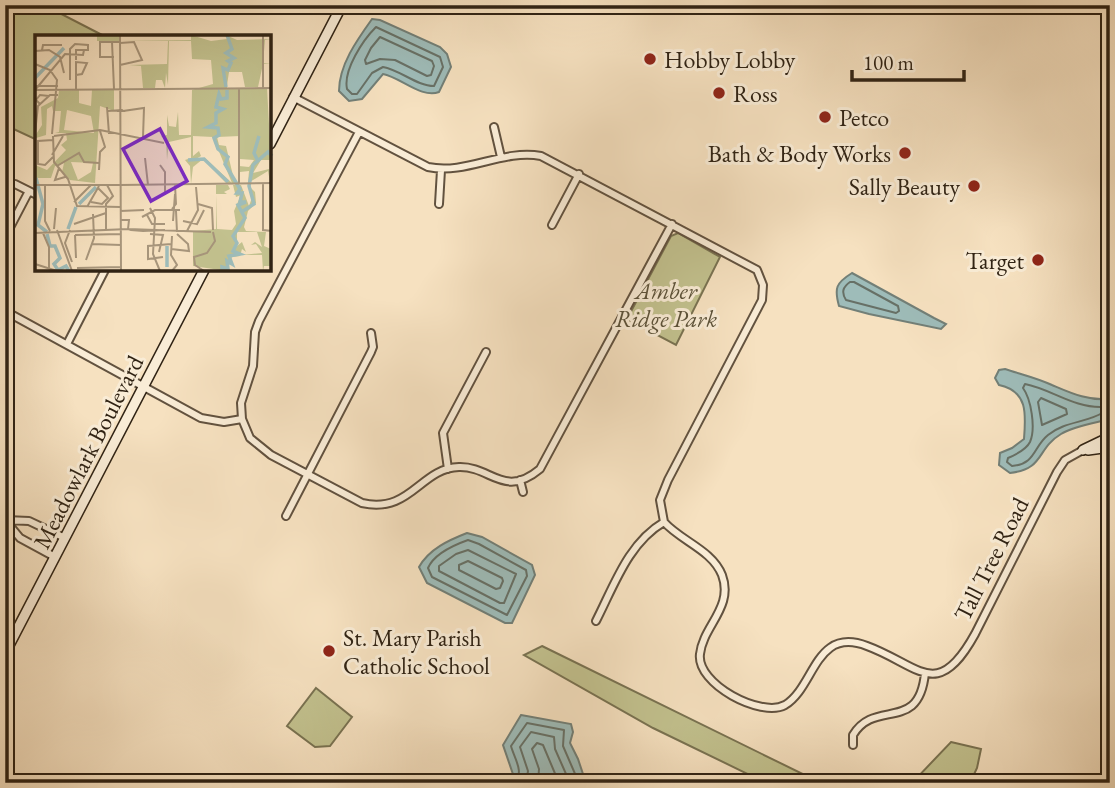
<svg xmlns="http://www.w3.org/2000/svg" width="1115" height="788" font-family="'EB Garamond',serif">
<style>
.green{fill:#c2c18e;stroke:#797251;stroke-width:2}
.water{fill:#9ebcb9;stroke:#727f77;stroke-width:2}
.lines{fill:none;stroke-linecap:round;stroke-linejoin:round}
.shore{stroke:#677066;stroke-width:2}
.street-casing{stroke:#62523f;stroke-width:10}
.secondary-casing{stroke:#302314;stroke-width:12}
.street{stroke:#f9ecd6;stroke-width:6}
.secondary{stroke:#f9ecd6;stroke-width:9}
.poi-dot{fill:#8f2418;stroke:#f9ecd6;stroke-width:2.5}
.labels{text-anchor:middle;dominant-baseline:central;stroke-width:6;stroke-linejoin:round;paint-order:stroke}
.poi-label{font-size:24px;fill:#302314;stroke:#f9ecd6;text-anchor:start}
.park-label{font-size:24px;font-style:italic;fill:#5c5239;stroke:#f9ecd6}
.street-label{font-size:24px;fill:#302314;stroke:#f9ecd6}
.inset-river{fill:none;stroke:#9ebcb9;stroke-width:3.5}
.inset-road{fill:none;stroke:#a7957b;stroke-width:2}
.view{fill:#7b2cbf;fill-opacity:0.15;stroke:#7b2cbf;stroke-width:3.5}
.inset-edge{fill:none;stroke:#302314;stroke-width:3.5}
</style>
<rect width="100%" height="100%" fill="#f6e1c0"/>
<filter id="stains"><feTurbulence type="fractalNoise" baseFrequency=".00286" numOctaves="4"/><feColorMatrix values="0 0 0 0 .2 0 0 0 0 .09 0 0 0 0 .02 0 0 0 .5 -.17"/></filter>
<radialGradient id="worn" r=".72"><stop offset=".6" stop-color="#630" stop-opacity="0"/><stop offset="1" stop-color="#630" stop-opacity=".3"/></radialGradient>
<path class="green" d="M5,5H44L106,37H37V140L5,125Z
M678,233L720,257L676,345L627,319L671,236Z
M542,646L821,783H762L756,778L653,728L524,655Z
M316,688L352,717L330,746L315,747L287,726Z
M951,742L981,749L977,768L970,783H912Z"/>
<path class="water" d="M372,19L380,20L440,47L447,54L451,67L439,92C422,99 400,77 383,74L362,99L349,101L339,91C339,65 357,40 372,19Z
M852,273L934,318L946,324L941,329L869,314L839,306C834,288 836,283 852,273Z
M1005,369C1020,374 1037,378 1052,385C1071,393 1088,401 1110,399V419C1095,423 1074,426 1061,434C1036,449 1045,469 1010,473L999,465L1000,453L1012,448L1024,439C1026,414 1028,391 999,385L995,378L999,370Z
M467,533L482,537L532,565L535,575L512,623H505L427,583L419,567C429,549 449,540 467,533Z
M521,715L571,724L573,732L570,743L578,759L586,783H516L503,745Z"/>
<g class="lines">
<path class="shore" d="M376,27L440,57L443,67L434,86C417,86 400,70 383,67L372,73L357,94H352L347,89C343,70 363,40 376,27Z
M380,37L432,61L434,66L431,75L427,76L395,60L380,59L366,64L365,60L371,48Z
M850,282H854L898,306L899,311L896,313L846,300C841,292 843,287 850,282Z
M1025,384C1051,389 1074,408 1102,407L1104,412C1087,423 1065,421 1048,435C1033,447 1036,464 1012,466L1007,462L1008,458C1015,455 1026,450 1030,442C1036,428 1031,399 1023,388Z
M1041,398L1066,409L1067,414L1042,425L1038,402Z
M468,540L479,544L526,570L527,576L507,615L432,577L428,568C434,554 454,545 468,540Z
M468,550L516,574L504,603H500L439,571V566L456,554Z
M468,561L502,578L503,581L500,588L496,589L459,570V565Z
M513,783C526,774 514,758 511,746L527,723L564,730L563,746L579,783
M526,783L528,771L520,747L531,732L554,737L555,749L570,783
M538,783L539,769L532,749L537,743L543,745L559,783"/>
<g class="street-casing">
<path id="street" d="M293,97L428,167C467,175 502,149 541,156L757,270L763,285L762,300L668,480L660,500L664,522
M494,127L501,157
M359,132L259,321L255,332L253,366L241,403L242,419L250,438L271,455L362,503C411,514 420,468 459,467C491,466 504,499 540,469L672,224
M15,184L37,195
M439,204L441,170
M552,225L579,174
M5,237L29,191
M5,311L201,418L224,422L242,419
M67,344L105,270
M448,469L443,433L486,352
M520,480L523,492
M286,516L371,352L373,347L371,333
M5,520L20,538L55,557
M6,520L29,521L65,538
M664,522C681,541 712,550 722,575C734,607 703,626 700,654C696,684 761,718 785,705C815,687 815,626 867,646C919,665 937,703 975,634L1057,472L1065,460L1083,450
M596,621C614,586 628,543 664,522
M853,745V735C875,698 919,734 925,673"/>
</g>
<g class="secondary-casing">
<path id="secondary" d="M270,144L342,5
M1083,450L1110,437
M1088,450L1110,447
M5,653L204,270"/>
</g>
<use href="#street" class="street"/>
<use href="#secondary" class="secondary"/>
</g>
<g class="poi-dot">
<circle cx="650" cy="59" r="7"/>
<circle cx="719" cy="93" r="7"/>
<circle cx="825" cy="117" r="7"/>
<circle cx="905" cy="153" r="7"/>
<circle cx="974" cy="186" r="7"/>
<circle cx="1038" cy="260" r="7"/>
<circle cx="329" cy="651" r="7"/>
</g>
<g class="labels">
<g class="poi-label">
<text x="664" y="59">Hobby Lobby</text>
<text x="733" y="93">Ross</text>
<text x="839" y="117">Petco</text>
<text x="891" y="153" text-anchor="end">Bath &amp; Body Works</text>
<text x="960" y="186" text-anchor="end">Sally Beauty</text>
<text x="1024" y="260" text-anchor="end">Target</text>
<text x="343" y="637">St. Mary Parish<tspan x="343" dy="28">Catholic School</tspan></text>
</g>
<g class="park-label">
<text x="666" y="290">Amber<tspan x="666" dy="28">Ridge Park</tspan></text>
</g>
<g class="street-label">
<text transform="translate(88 452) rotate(-63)">Meadowlark Boulevard</text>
<text transform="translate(991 559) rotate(-63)">Tall Tree Road</text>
</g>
</g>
<g transform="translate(35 35)">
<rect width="236" height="236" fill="#f6e1c0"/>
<path d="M62,0H85L86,6L156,5V0L176,6L192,4L191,0L202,5L236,4L230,5L228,28L236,29H228L223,52H210L207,37H194L192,50V53H232L236,125H226L218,138L234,134L235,147L233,136L213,148L214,136L205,137L204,131L214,132L219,125L205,124V101L182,102L184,110L191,111L200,149L191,148L168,124L158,132L156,149L155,131L150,125L156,123V102L134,107L132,125L131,105L126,101L132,100V80L134,91L141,92L143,77L144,100H156L157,55L178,49L176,25L157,24L156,6H134L133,50L131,38L130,53L127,45H121L120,53H108L106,31L94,30L132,29L133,6H62ZM158,101L178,102L197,148L170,123L159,125L166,121L164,116L158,121ZM44,55V68L56,71L57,55H79V76L65,71L60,148L35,145L27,137L29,128L20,131L16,143H0V130L12,135L31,115L26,110L32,105L31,98H20L24,97L26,76H18L17,71L12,74L11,100L1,103L0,112V101L7,90L6,72L23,63L24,56ZM32,75L56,81L59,98L29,95ZM36,127L58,128L56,137L43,145ZM181,150H193L195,154L189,157L192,159H181L182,194L197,195L201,189L199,176L206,160L201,162L198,150H206L214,171L218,160L213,150L220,157L221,168L213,176L209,192L211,196L231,197L229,211L236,214V231H229L228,236L227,220H207L227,218L221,209L216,210L220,207L227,212L222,197H202V211L207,207L211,217L207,214L205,221L197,222L192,236L158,231V196L181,194Z" fill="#c2c18e" fill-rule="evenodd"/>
<path class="inset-river" d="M0,43L29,13M191,52L188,33L193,35L196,28L193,26L199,23L191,18L197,14L192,0M153,125L169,124L193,147M223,126L219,118L224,101M1,143L8,169L3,190L12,197M44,169L61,152M208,176L219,169L214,151L218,130L233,117L237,121M33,194L41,172M12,199L15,211H20L25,223L19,229L23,235L31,231L34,236M132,232V211M187,236V232L193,234L192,226L197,229L194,221L205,219L198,216L202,208L198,201L210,183L203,170L211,167H205L207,158H202L205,154L190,129L193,122L183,114L179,103L184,100L183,93L173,92L181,88V78L188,74L181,72L184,59L186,64L192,63V55"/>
<path class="inset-road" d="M85,0L86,236M77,7L79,54M7,15L8,10H27M0,16L14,15L25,22L29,38M79,22H65V7H84M0,29L15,35L22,45L17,99M85,30L107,25L99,7L85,8M35,45V14L40,9L53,10V15H41V25M1,51H23M204,53V149M228,53V0M0,55L30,19L48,20L49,15M0,55L237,53M41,55V27L52,28L47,39L41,40M5,69L1,65L5,60L14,61M72,72L74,99M73,76L87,75L88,76H82M88,76L109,73L108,102M0,98L3,71L15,60H23M18,101L19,127L33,144L42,171L85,172M19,101L65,95L129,108M17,120L28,101M18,122L10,130L3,129V106L18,105M110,123L113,150M125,130L130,137V160M22,131L44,118L49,127L64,128M24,133L20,145L30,142M64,135L65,117L70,112L65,96M228,149V195L237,196M0,150H85M10,150V186L15,196M85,150L237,148M39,167L56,150M56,167L67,169L73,163L63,153M163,169L177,173L178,195M52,172L64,151M115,173L120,183L118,219L125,236M137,174L141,169L140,150M85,176L109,175M141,176L142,197M112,180L117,189H130M107,182L120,175H145M138,186L140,159M148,186L162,189L169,175M39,189L71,178M19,194L21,173M71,194V169L78,161L72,150M22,195L37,236M35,195L30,208L37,227M130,195L108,196L96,195L93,194L176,197M152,196L163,175L161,152M0,198L93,194L94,185H85M8,198L14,212V234M115,199L128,200L124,217M40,200L86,199M40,200L41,223M137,201L136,220L142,230L137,236M57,209L86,210M136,214L154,216L153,209L142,199M128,222L113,224V211L136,209M51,225L59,203L58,179M0,229L22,236M42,233L86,232M169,236L160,230L159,222L172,218L180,206L178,197"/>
<path class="view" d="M125,94L152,146L116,166L88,114Z"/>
<rect width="236" height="236" class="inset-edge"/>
</g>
<rect width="1115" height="788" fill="none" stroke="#f6e1c0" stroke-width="28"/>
<rect x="7" y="7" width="1101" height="774" fill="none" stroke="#302314" stroke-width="3.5"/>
<rect x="14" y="14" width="1087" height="760" fill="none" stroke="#302314" stroke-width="2"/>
<path d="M852 70v10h112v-10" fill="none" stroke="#302314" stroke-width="3.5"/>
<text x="863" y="70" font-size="21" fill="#302314" stroke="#f9ecd6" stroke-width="5" paint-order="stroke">100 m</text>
<rect width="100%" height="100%" filter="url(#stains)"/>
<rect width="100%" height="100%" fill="url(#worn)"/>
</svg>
